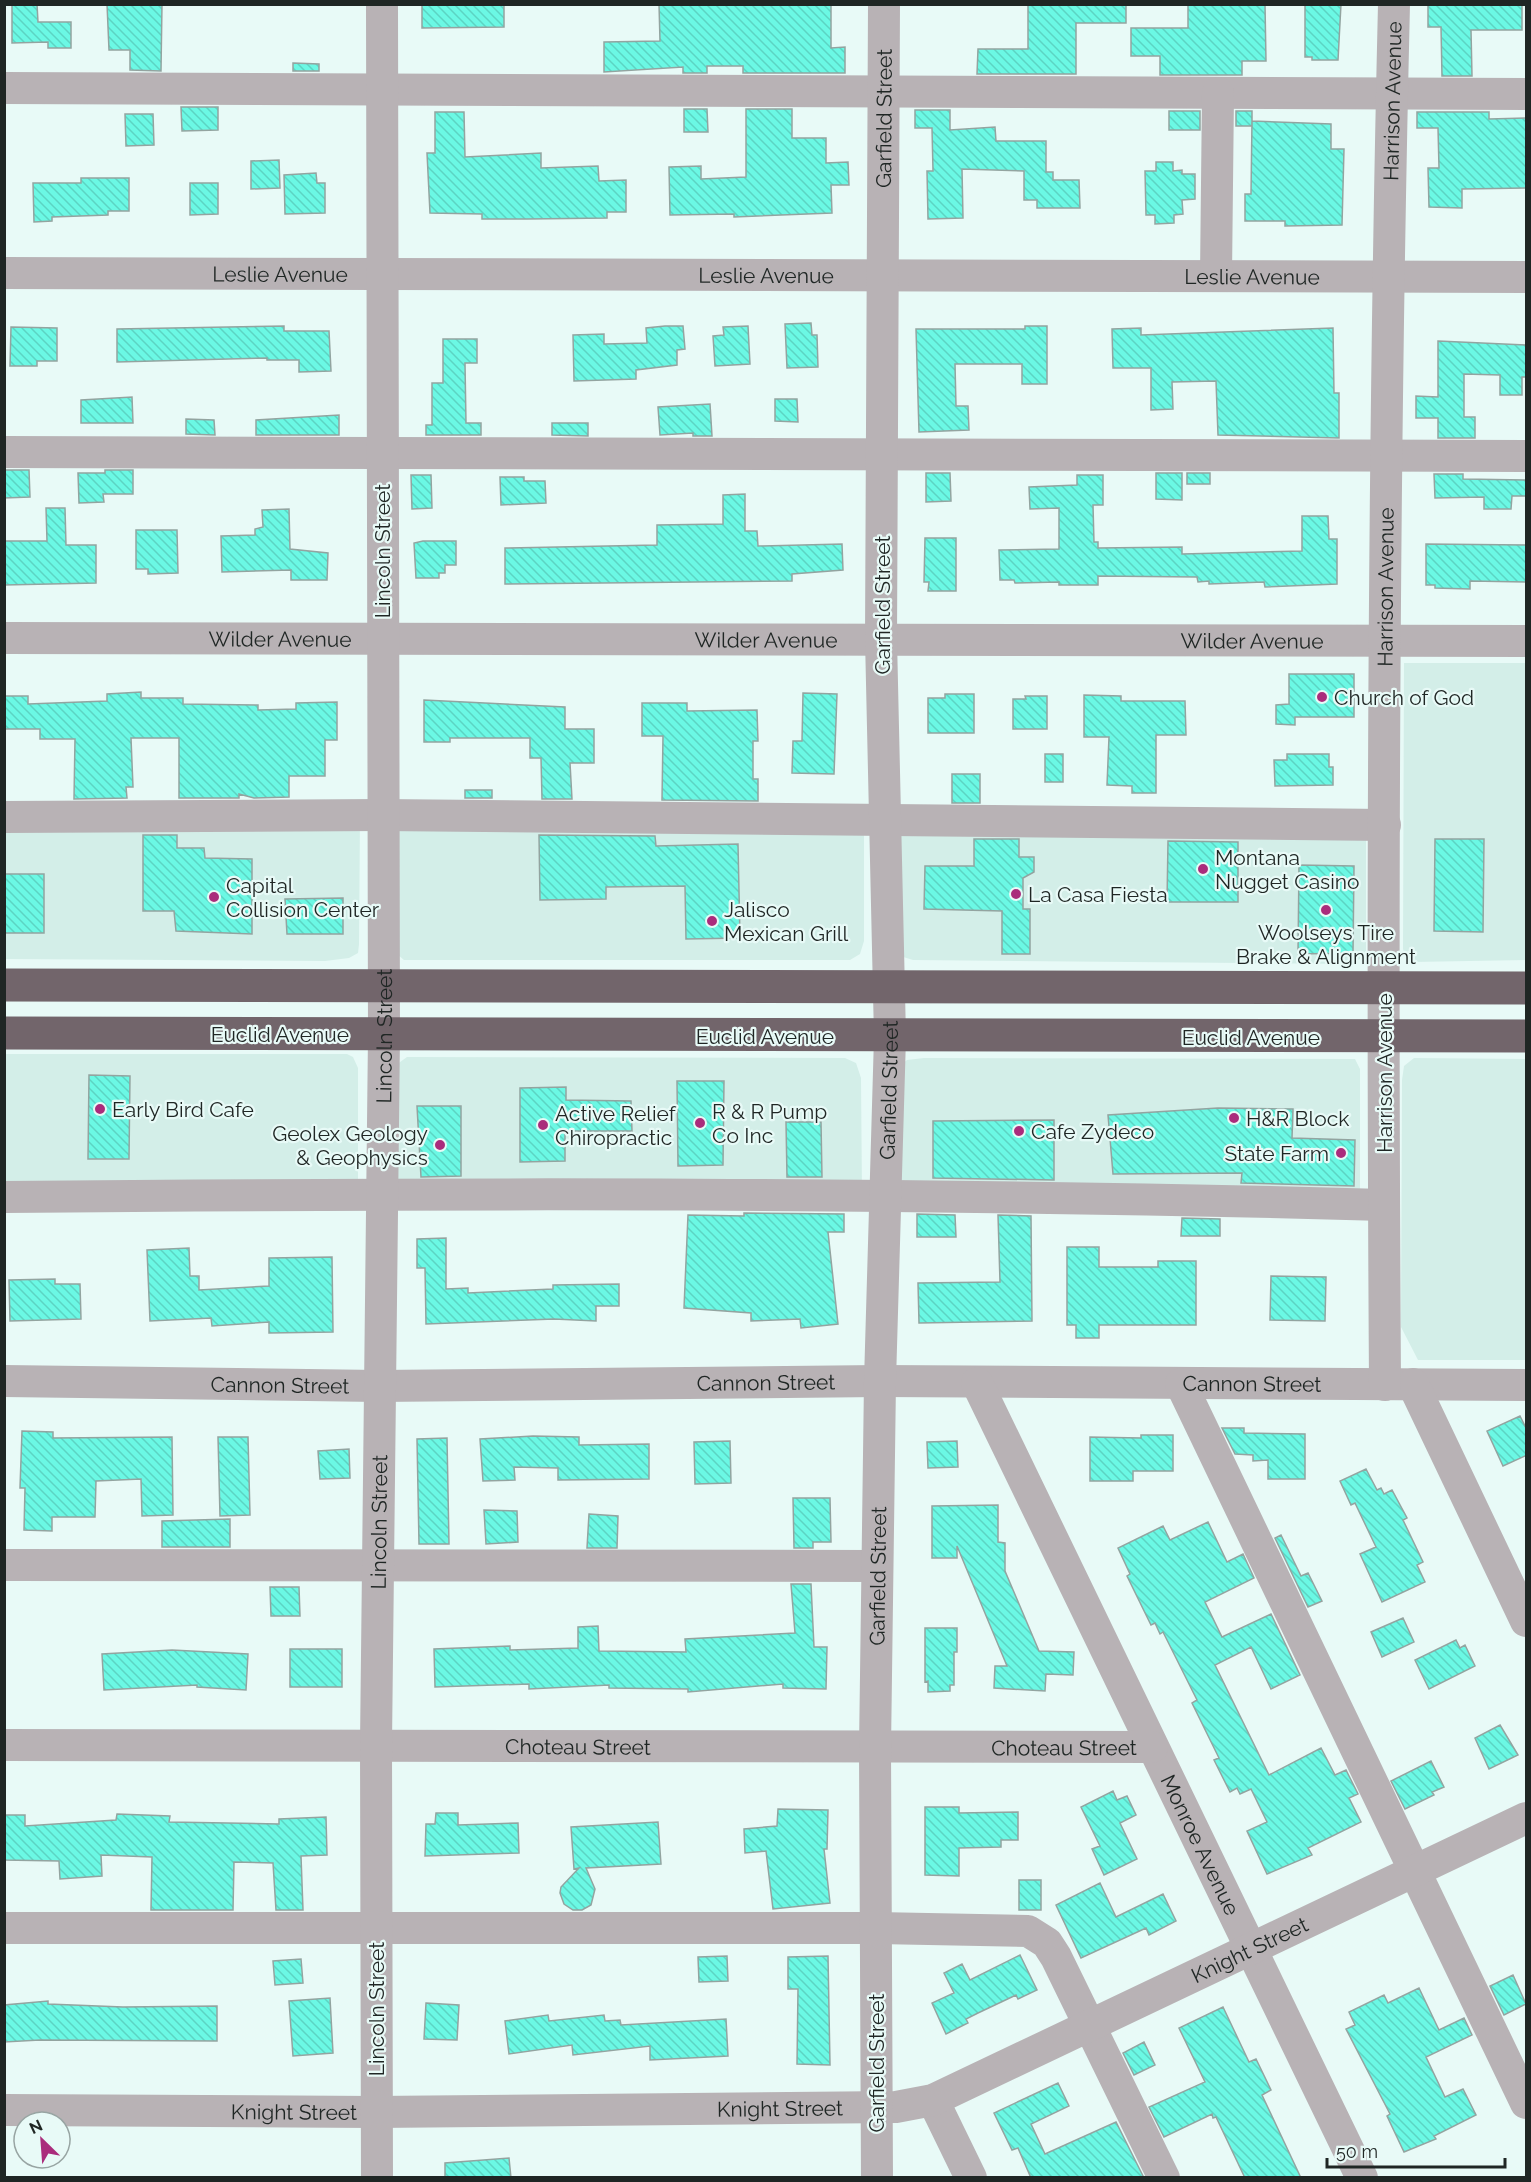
<svg xmlns="http://www.w3.org/2000/svg" width="1531" height="2182" font-family="Raleway,sans-serif">
<style>
.built{fill:#d3eee8}
.building{fill:url(#building-back-hatch);stroke:#93a4a0;stroke-width:1.5}
.lines{fill:none;stroke-linecap:round;stroke-linejoin:round}
.minor{stroke:#b8b2b5;stroke-width:32}
.highway{stroke:#72656b;stroke-width:33}
.poi-dot{fill:#aa2c7c;stroke:#e8faf7;stroke-width:2}
.labels{text-anchor:middle;dominant-baseline:central;stroke-width:4.5;stroke-linejoin:round;paint-order:stroke}
.street-label{font-size:21px;fill:#1f2624;stroke:#e8faf7}
.poi-label{font-size:21px;fill:#1f2624;stroke:#e8faf7;text-anchor:start}
</style>
<defs>
<pattern id="building-back-hatch" width="6" height="6" patternUnits="userSpaceOnUse" patternTransform="scale(1.5)"><rect width="6" height="6" fill="#6bf8e4"/><path d="M-1 5l2 2M0 0l6 6M5-1l2 2" fill="none" stroke="#5cd4c3"/></pattern>
</defs>
<rect width="100%" height="100%" fill="#e8faf7"/>
<path class="built" d="M1404,663H1526V960L1412,962L1405,956L1403,949Z
M360,815L359,944L358,953L349,958L325,961L5,959L4,817Z
M392,816L864,819V941L860,954L850,960H404L397,954Z
M897,819L1366,825V955L1352,964L913,960L897,955Z
M4,1054H347L353,1057L358,1068V1195L5,1197Z
M407,1057L845,1058L856,1063L861,1078L862,1196L395,1195L396,1065Z
M924,1058L1355,1059L1360,1069V1204L898,1197V1068L907,1060Z
M1414,1058L1526,1059V1360H1418L1401,1327L1402,1080L1404,1066Z"/>
<path class="building" d="M12,4H37L38,22H71V48H48V42L12,43Z
M107,4H162L161,71L130,70V50H109Z
M422,4H504V27L422,28Z
M659,4H831V48L845,47V73H743V66H707V73H683V67L604,72V42L660,41Z
M1028,4H1126V23H1076V74H977L978,49H1028Z
M1188,4H1265L1266,61H1242V75H1160V56H1131V28H1188Z
M1305,4H1341L1338,60H1312V57H1305Z
M1428,4H1522V30H1471L1472,76H1442L1441,27H1428Z
M293,63L319,64V71H293Z
M181,107H218V130L182,131Z
M684,109H707L708,132H684Z
M746,109H792V138H826V163L848,162L849,185H831L832,213L734,217V214L670,215L669,167L701,166V179L746,177Z
M915,110H950V130L995,127L996,141H1046V172H1053V180H1079L1080,208H1037V200H1024V171L962,169L963,218L928,219L927,171H933L932,128H915Z
M1169,111H1200V130H1169Z
M1236,111H1252V126H1236Z
M435,112H464L465,157L541,153V168L598,166L599,181L626,180V212H607V218L527,219H482V214L430,213L427,153H435Z
M1417,112H1489V119L1527,118V188L1462,189V208L1429,207L1428,168H1439L1438,128H1417Z
M125,114H153L154,145L126,146Z
M1252,121L1331,124V149H1344L1342,225L1285,226V221H1245V194H1251Z
M279,160L280,188L251,189V161Z
M1156,162H1173V171L1182,170V174H1195V199L1182,200L1183,214L1174,215V223L1155,224V215H1146L1145,171H1156Z
M316,173L317,183H325V213L285,214L284,175Z
M81,178H129V211H108V215L52,217V221L34,222L33,183H81Z
M190,183H218V214L190,215Z
M811,323L812,335H817L818,367L787,368L785,324Z
M284,326V331H329L331,371L299,372V360H267V358L117,362V329Z
M665,326H683L685,349L677,350V365L636,370V379L574,381L573,335L604,334V344L647,343L646,328Z
M748,326L750,364L715,366L713,336L724,335L723,327Z
M1025,326H1047V384H1022V364H955L956,406H968L969,430L919,432L916,329H1025Z
M11,327L57,328V361H37V366H10Z
M1141,328V335L1333,328L1334,393H1339V438L1218,435L1216,381L1172,382L1173,409L1151,410V368H1113L1112,329Z
M443,339H477V363H465L466,423H481V435H426V425H432V383H443Z
M1438,341L1527,345V377H1522V395H1500V375L1464,374V417H1475V438H1438V418H1416V396L1438,397Z
M132,397L133,423H81V400Z
M775,399H797L798,422L775,421Z
M710,404L712,436H693V433L660,435L658,407Z
M339,415V435H256V420Z
M186,419L214,420L215,435L186,434Z
M552,423H588V436L552,435Z
M4,470H29L30,497L4,498Z
M105,470H133V494H103L104,502L79,503L78,473H105Z
M926,473H950L951,501L926,502Z
M1156,473H1182V500L1156,499Z
M1187,473H1210V484H1187Z
M1434,474H1463V479L1527,480V496H1512L1511,509H1484V497L1435,498Z
M411,475H431L432,508L412,509Z
M1077,475H1103V505H1093L1094,542H1098V548L1182,547V554L1302,551V516H1328L1329,539H1337V584L1265,587L1264,582L1209,584V581L1198,582L1197,577L1098,576V585H1059V582L1015,583L1014,580H1000L999,550L1059,549V508L1030,509L1029,487L1077,485Z
M500,477H524V481H545L546,503L501,505Z
M745,494V531H757L758,546L842,544L843,570L792,574V581L505,584V548L657,545V525L723,524V495Z
M46,508H65L66,545H96V583L4,585V541H47Z
M289,509L290,549L328,553L327,580H291V570L222,572L221,536L255,535V529L263,527L262,510Z
M136,530H177L178,573L148,574V569H136Z
M925,538H956V591H928L929,582H924Z
M423,541H456V565H445V573H439V578H416L414,543Z
M1426,544L1527,545V582L1470,581V589L1435,588V585H1426Z
M1289,674H1354V717H1295V725L1276,724V705L1289,704Z
M141,692V698H183V704L258,705V710L296,709V703L337,702V740H325V776H289V797L254,798L239,794V798H179V738H131L133,787H126L127,798L74,799L75,739H40V729H4V696H28V704L107,701V694Z
M803,693L837,694L834,774L792,773L793,741H802Z
M945,694H974V733H928V698H945Z
M1084,695L1121,696V701H1185L1186,735H1156V793H1132V786L1107,785L1109,737H1084Z
M1025,696H1047V729H1013V699H1026Z
M424,700L565,707V729H594V763H570L572,799H542L541,758H530V738H450V742H424Z
M642,703H687V711L757,710L758,741H753V779H758V801L662,800L663,736H642Z
M1045,754H1063V782H1045Z
M1287,754H1329V767H1333V785L1275,786L1274,760H1287Z
M952,774H980V803H952Z
M465,790H492V798H465Z
M143,835H177V848H204L205,858L252,859V934L176,931L174,911H143Z
M539,835L655,836L656,846L738,844L740,938L686,939L685,886L606,887V899L540,900Z
M974,839H1019V857H1034V872L1023,878V909H1030V954H1002V911L924,909L925,866H974Z
M1435,839H1484L1483,932L1434,931Z
M1168,841L1238,842V902H1167Z
M1299,865L1354,866L1353,953L1298,954Z
M4,874H44V933H4Z
M343,898V934H287L285,899Z
M89,1075L130,1076L129,1159H88Z
M677,1081H724L723,1165L678,1166Z
M566,1087V1100L631,1101L632,1131H565V1161L520,1162V1088Z
M417,1106H461V1176L421,1177Z
M1218,1108L1293,1109L1292,1138L1355,1140L1354,1186L1241,1183L1242,1173L1113,1174L1108,1115Z
M1054,1120V1180L933,1178V1121Z
M786,1122H821L822,1177H787Z
M744,1213L844,1214V1232H828L838,1324L801,1328L800,1319L751,1321V1313L684,1308L688,1215L744,1216Z
M917,1214L955,1215L956,1237H917Z
M998,1215L1031,1216L1032,1321L919,1323L918,1283L1000,1282Z
M1182,1218L1220,1219V1236H1181Z
M446,1238V1289L468,1288V1293L553,1289V1285L619,1284V1306H596V1321L554,1319L426,1324L425,1268H417V1239Z
M1067,1247H1099V1267H1158V1261H1196V1325H1099V1338H1076V1325H1067Z
M189,1248L190,1276H199V1290L269,1286V1258L332,1257L333,1332L269,1333V1322L212,1326L211,1318L150,1321L147,1250Z
M1271,1276L1326,1277L1325,1321L1270,1320Z
M55,1279V1284H80L81,1319L10,1321L9,1280Z
M1520,1416L1527,1430V1455L1503,1466L1487,1431Z
M1222,1428H1244V1433L1305,1434V1479H1268V1460L1253,1461V1455L1235,1454Z
M22,1431L53,1432V1438L172,1437L173,1515L142,1516L141,1479L96,1481L95,1517H52V1531L24,1530L25,1488H20Z
M1141,1435H1173V1471H1133V1481H1090V1437L1141,1438Z
M533,1436L579,1437V1445L649,1444V1479L558,1480V1468L514,1467L515,1480L483,1481L480,1439Z
M218,1437H248L250,1515L220,1516Z
M447,1438L449,1544H419L417,1439Z
M730,1441L731,1483L695,1484L694,1442Z
M957,1441L958,1467L928,1468L927,1442Z
M349,1449L350,1478L320,1479L318,1451Z
M1366,1469L1377,1490L1381,1488L1384,1494L1392,1490L1407,1518L1403,1520L1423,1562L1417,1565L1425,1582L1382,1602L1360,1554L1376,1547L1355,1503L1351,1505L1340,1481Z
M793,1498H830L831,1542H813V1548H794Z
M998,1505V1542L1005,1543V1571L1039,1651L1074,1652L1073,1675L1046,1674L1045,1691L994,1688L995,1666H1007L957,1546V1558H932V1506Z
M484,1510L517,1511L518,1542L486,1544Z
M589,1514L618,1516L617,1548H587Z
M230,1519V1547H162V1521Z
M1208,1522L1227,1562L1243,1554L1254,1578L1205,1602L1222,1637L1271,1614L1300,1675L1271,1689L1251,1647L1215,1665L1269,1775L1321,1748L1335,1775L1346,1770L1358,1794L1349,1798L1361,1822L1308,1848L1312,1855L1267,1874L1247,1831L1267,1822L1251,1789L1240,1794L1237,1788L1230,1792L1214,1760L1219,1758L1192,1703L1197,1700L1163,1632L1160,1634L1155,1623L1151,1625L1127,1576L1130,1574L1118,1548L1163,1526L1170,1540Z
M1281,1535L1301,1576L1308,1573L1322,1601L1308,1607L1275,1538Z
M791,1584H811L814,1647H827L826,1689L783,1688V1684L688,1692V1689L609,1688V1685L529,1689V1684L435,1687L434,1649L510,1646V1650L578,1648V1627L598,1626L599,1651L686,1652L685,1639L795,1633Z
M270,1587H299L300,1616H271Z
M1403,1618L1414,1642L1382,1657L1371,1632Z
M925,1628H957V1652H954V1685H950V1691L928,1692V1681L925,1682Z
M1456,1640L1460,1648L1465,1645L1475,1666L1429,1689L1415,1660Z
M290,1649H342V1687H290Z
M172,1650L248,1654L246,1690L197,1687V1685L104,1690L102,1654Z
M1500,1725L1518,1755L1489,1769L1475,1738Z
M1431,1761L1444,1787L1432,1792L1434,1795L1405,1809L1391,1781Z
M1113,1791L1117,1800L1127,1796L1136,1815L1120,1823L1137,1859L1104,1875L1092,1849L1100,1846L1081,1807Z
M925,1807H959V1813L1018,1812V1840H1001V1847L959,1848V1876L925,1875Z
M778,1809L828,1810L827,1849H824L830,1903L773,1909L766,1851L745,1853L744,1829L777,1826Z
M436,1813H458V1825L518,1823L519,1853L425,1856L426,1824H435Z
M117,1814L170,1816L169,1822L279,1824V1819L326,1817L327,1855L301,1856L303,1910H276L273,1863L234,1862L233,1910H151L152,1857L101,1855L102,1876L60,1879L59,1861L4,1860V1815H25V1826L116,1820Z
M658,1822L661,1864L586,1868L595,1889L591,1905L582,1910H573L564,1904L560,1893L561,1887L579,1868L574,1869L571,1827Z
M1019,1880H1041V1910H1019Z
M1100,1883L1116,1917L1163,1894L1176,1921L1149,1935L1146,1928L1081,1958L1056,1905Z
M1020,1955L1037,1990L1018,1999L1016,1995L978,2013L966,2019L968,2023L946,2034L932,2003L954,1993L944,1973L962,1964L970,1980Z
M727,1956L728,1981L699,1982L698,1957Z
M828,1956L830,2065L797,2064L798,1989H788V1957Z
M301,1959L303,1983L275,1985L273,1961Z
M1513,1975L1526,2004L1504,2015L1490,1986Z
M1419,1988L1439,2030L1464,2018L1472,2035L1426,2057L1445,2097L1463,2089L1476,2115L1434,2136L1436,2139L1404,2152L1387,2116L1390,2114L1346,2029L1355,2025L1349,2012L1384,1995L1388,2003Z
M330,1998L333,2053L293,2056L289,2001Z
M48,2001V2004L123,2007L217,2006V2041L40,2040L4,2042V2005Z
M426,2003L459,2005L457,2040L424,2039Z
M1223,2007L1249,2062L1256,2059L1271,2090L1262,2095L1301,2178H1245L1216,2117L1213,2118L1212,2114L1164,2137L1149,2107L1205,2082L1179,2028Z
M548,2015L549,2021L604,2015L605,2021L620,2020L621,2025L726,2019L728,2056L650,2060V2046L573,2055L572,2045L509,2054L505,2021Z
M1144,2042L1155,2065L1134,2075L1123,2053Z
M1058,2083L1069,2106L1031,2124L1045,2154L1116,2122L1144,2178H1031L1018,2148L1012,2150L994,2113Z
M509,2158L511,2178H445V2163Z"/>
<g class="lines">
<g class="minor">
<path d="M4,88L1526,94"/>
<path id="s1" d="M4,273L1526,277"/>
<path d="M1216,276L1218,93"/>
<path d="M4,452L1526,456"/>
<path id="s2" d="M4,638L1526,641"/>
<path d="M4,817L382,815L1385,825"/>
<path d="M4,1197C464,1193 925,1192 1384,1205"/>
<path id="s3" d="M4,1381L378,1386L880,1381L1526,1385"/>
<path id="s4" d="M977,1383L1362,2178"/>
<path d="M1181,1384L1526,2103"/>
<path d="M1413,1384L1526,1621"/>
<path id="s5" d="M1385,1385C1382,925 1383,464 1394,4"/>
<path d="M4,1565L877,1566"/>
<path id="s6" d="M4,1745C387,1744 770,1749 1152,1747"/>
<path d="M4,1928H877L1028,1931L1047,1943L1056,1957L1164,2178"/>
<path d="M933,2100L971,2178"/>
<path id="s7" d="M4,2110L375,2112L896,2107L933,2100L1526,1818"/>
<path id="s8" d="M377,2178L376,1744L384,1035L382,4"/>
<path id="s9" d="M877,2178L875,1749L880,1381L890,1037L881,639L884,4"/>
</g>
<path class="highway" d="M4,985L1526,988
M4,1033L1526,1036"/>
</g>
<g class="poi-dot">
<circle cx="1322" cy="697" r="6"/>
<circle cx="1203" cy="869" r="6"/>
<circle cx="1016" cy="894" r="6"/>
<circle cx="214" cy="897" r="6"/>
<circle cx="1326" cy="910" r="6"/>
<circle cx="712" cy="921" r="6"/>
<circle cx="100" cy="1109" r="6"/>
<circle cx="1234" cy="1118" r="6"/>
<circle cx="700" cy="1123" r="6"/>
<circle cx="543" cy="1125" r="6"/>
<circle cx="1019" cy="1131" r="6"/>
<circle cx="440" cy="1145" r="6"/>
<circle cx="1341" cy="1153" r="6"/>
</g>
<g class="labels">
<g class="street-label">
<text stroke="none"><textPath href="#s5" startOffset="1284">Harrison Avenue</textPath></text>
<text stroke="none"><textPath href="#s9" startOffset="2060">Garfield Street</textPath></text>
<text stroke="none"><textPath href="#s1" startOffset="276">Leslie Avenue</textPath></text>
<text stroke="none"><textPath href="#s1" startOffset="762">Leslie Avenue</textPath></text>
<text stroke="none"><textPath href="#s1" startOffset="1248">Leslie Avenue</textPath></text>
<text transform="translate(382 551) rotate(-90)">Lincoln Street</text>
<text stroke="none"><textPath href="#s5" startOffset="798">Harrison Avenue</textPath></text>
<text transform="translate(882 605) rotate(-90)">Garfield Street</text>
<text stroke="none"><textPath href="#s2" startOffset="276">Wilder Avenue</textPath></text>
<text stroke="none"><textPath href="#s2" startOffset="762">Wilder Avenue</textPath></text>
<text stroke="none"><textPath href="#s2" startOffset="1248">Wilder Avenue</textPath></text>
<text x="280" y="1034">Euclid Avenue</text>
<text x="765" y="1036">Euclid Avenue</text>
<text stroke="none"><textPath href="#s8" startOffset="1142">Lincoln Street</textPath></text>
<text x="1251" y="1037">Euclid Avenue</text>
<text transform="translate(1384 1073) rotate(-90)">Harrison Avenue</text>
<text stroke="none"><textPath href="#s9" startOffset="1088">Garfield Street</textPath></text>
<text stroke="none"><textPath href="#s3" startOffset="762">Cannon Street</textPath></text>
<text stroke="none"><textPath href="#s3" startOffset="1248">Cannon Street</textPath></text>
<text stroke="none"><textPath href="#s3" startOffset="276">Cannon Street</textPath></text>
<text stroke="none"><textPath href="#s8" startOffset="656">Lincoln Street</textPath></text>
<text stroke="none"><textPath href="#s9" startOffset="602">Garfield Street</textPath></text>
<text stroke="none"><textPath href="#s6" startOffset="574">Choteau Street</textPath></text>
<text stroke="none"><textPath href="#s6" startOffset="1060">Choteau Street</textPath></text>
<text stroke="none"><textPath href="#s4" startOffset="513">Monroe Avenue</textPath></text>
<text stroke="none"><textPath href="#s7" startOffset="1280">Knight Street</textPath></text>
<text transform="translate(376 2009) rotate(-90)">Lincoln Street</text>
<text transform="translate(876 2063) rotate(-90)">Garfield Street</text>
<text stroke="none"><textPath href="#s7" startOffset="776">Knight Street</textPath></text>
<text stroke="none"><textPath href="#s7" startOffset="290">Knight Street</textPath></text>
</g>
<g class="poi-label">
<text x="1334" y="697">Church of God</text>
<text x="1215" y="857">Montana<tspan x="1215" dy="24">Nugget Casino</tspan></text>
<text x="226" y="885">Capital<tspan x="226" dy="24">Collision Center</tspan></text>
<text x="1028" y="894">La Casa Fiesta</text>
<text x="724" y="909">Jalisco<tspan x="724" dy="24">Mexican Grill</tspan></text>
<text x="1326" y="932" text-anchor="middle">Woolseys Tire<tspan x="1326" dy="24">Brake &amp; Alignment</tspan></text>
<text x="112" y="1109">Early Bird Cafe</text>
<text x="712" y="1111">R &amp; R Pump<tspan x="712" dy="24">Co Inc</tspan></text>
<text x="555" y="1113">Active Relief<tspan x="555" dy="24">Chiropractic</tspan></text>
<text x="1246" y="1118">H&amp;R Block</text>
<text x="1031" y="1131">Cafe Zydeco</text>
<text x="428" y="1133" text-anchor="end">Geolex Geology<tspan x="428" dy="24">&amp; Geophysics</tspan></text>
<text x="1329" y="1153" text-anchor="end">State Farm</text>
</g>
</g>
<rect width="1531" height="2182" fill="none" stroke="#1f2624" stroke-width="12"/>
<g transform="translate(42 2140) rotate(335)"><circle r="28" fill="#e8faf7" stroke="#98a5a3" stroke-width="1.5"/>
<path d="M0-4.5L10 22L0 15L-10 22Z" fill="#aa2c7c"/>
<text y="-9" font-size="16" font-weight="bold" text-anchor="middle" fill="#1f2624">N</text>
</g>
<path d="M1327 2158v9h178v-9" fill="none" stroke="#1f2624" stroke-width="3"/>
<text x="1336" y="2158" font-size="18" fill="#1f2624" stroke="#e8faf7" stroke-width="4.5" paint-order="stroke">50 m</text>
</svg>
